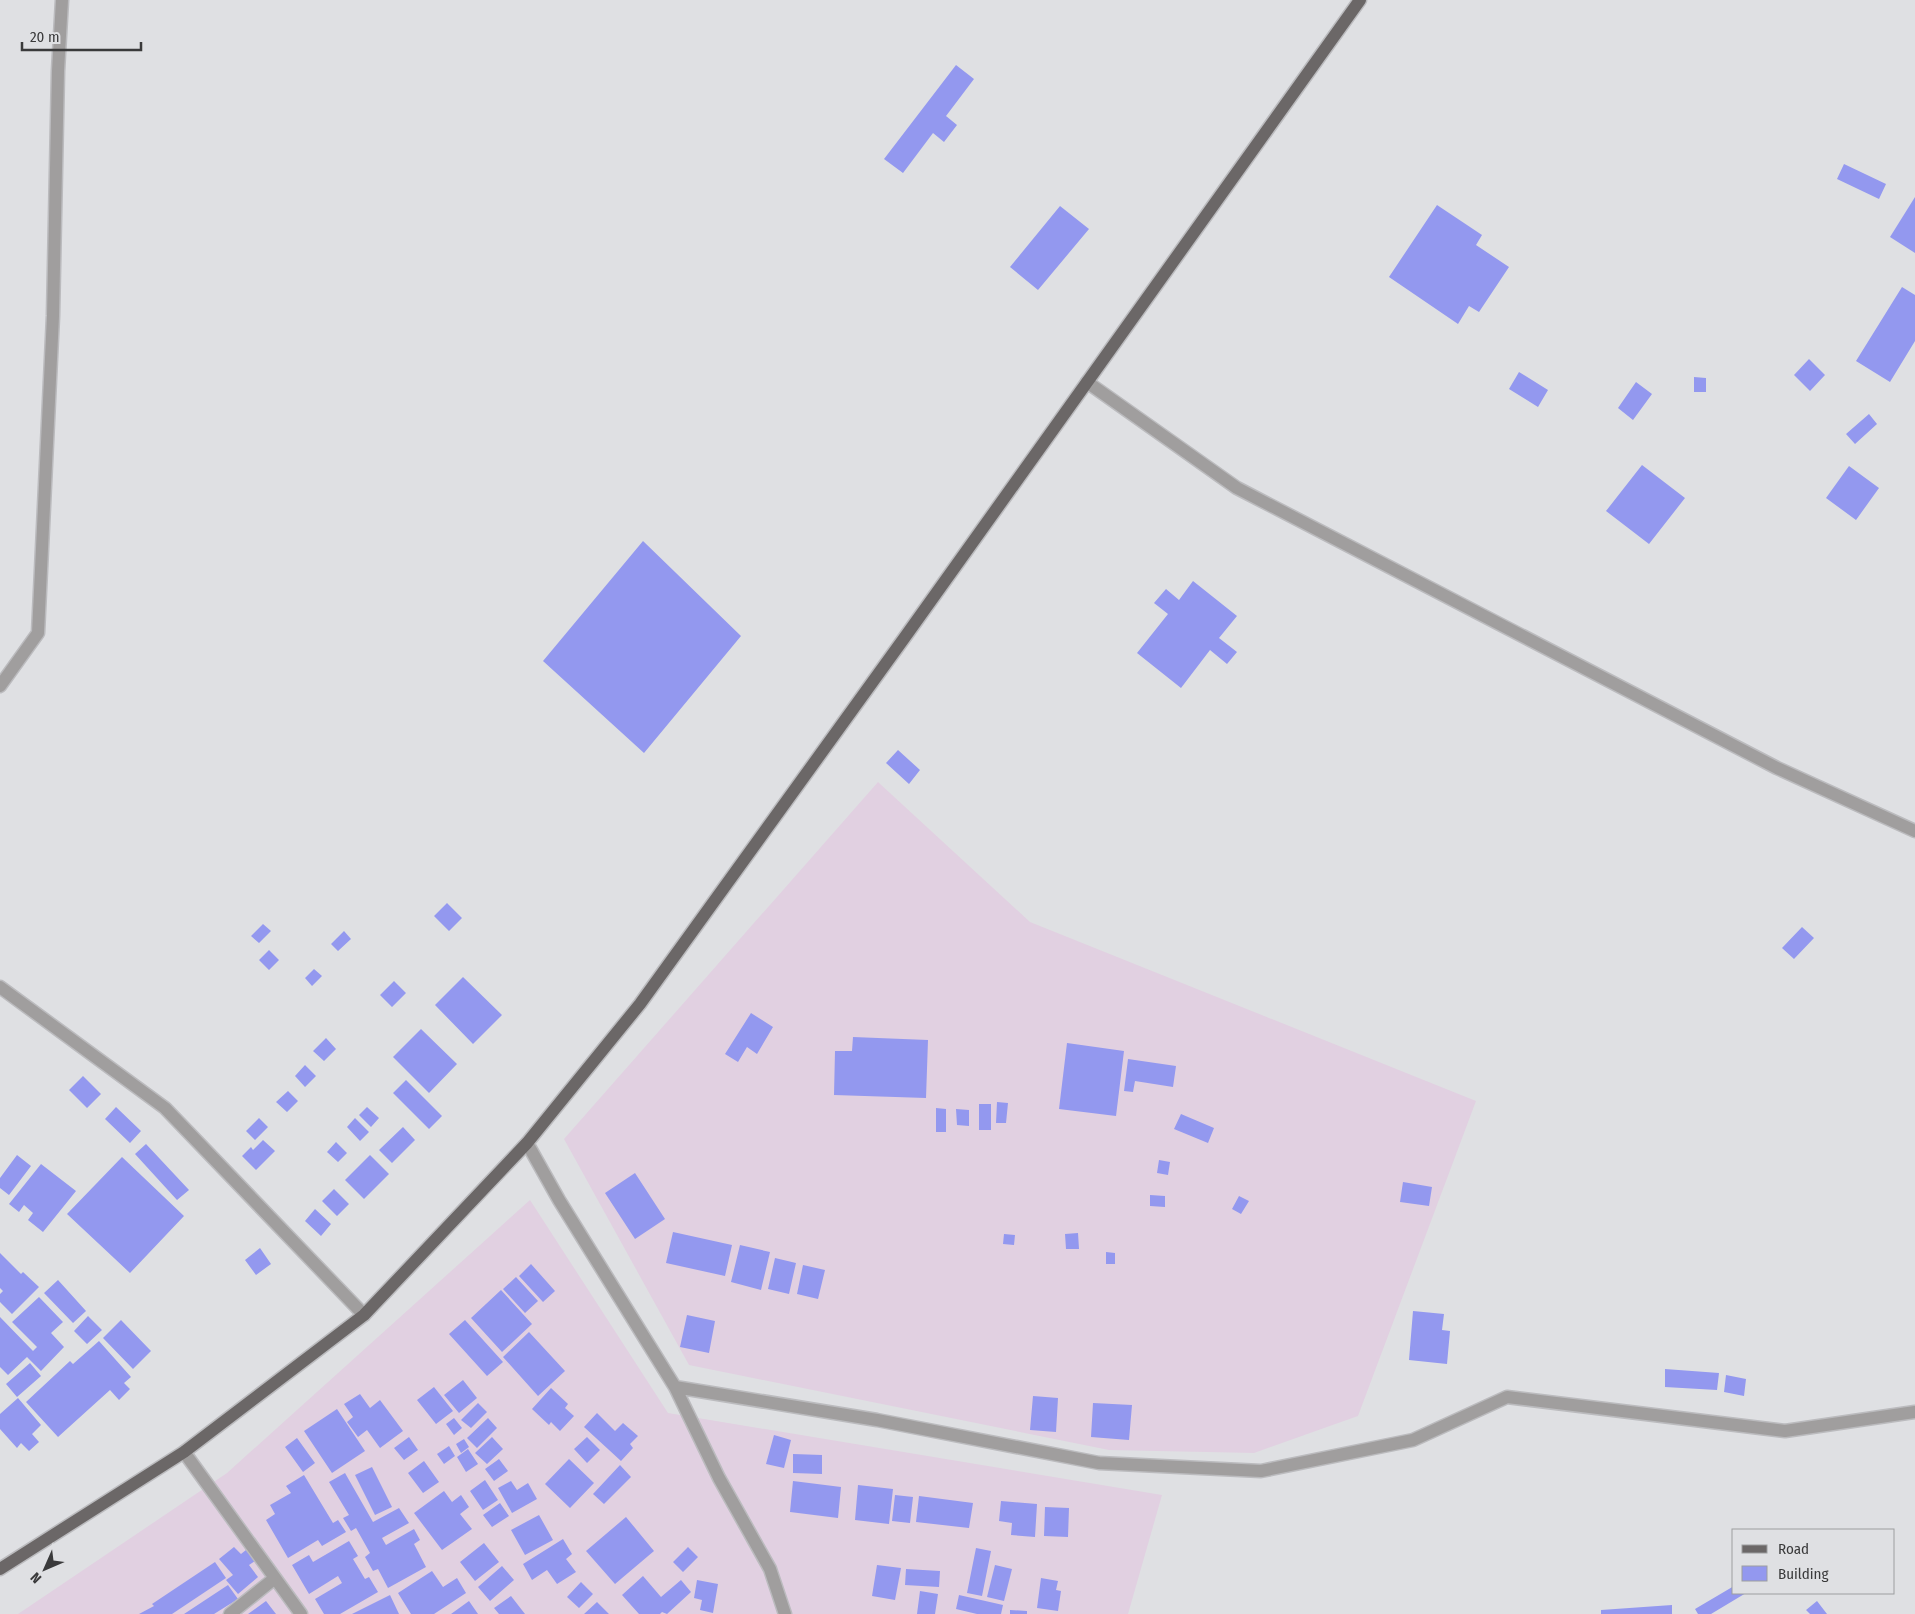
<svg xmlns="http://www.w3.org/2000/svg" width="1915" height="1614" font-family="'Fira Sans Condensed',sans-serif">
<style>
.commercial{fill:#e1d0e1}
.building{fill:#9398ef}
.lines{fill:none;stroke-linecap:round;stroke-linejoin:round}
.minor-casing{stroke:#bbbbbe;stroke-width:15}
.major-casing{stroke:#bbbbbe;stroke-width:15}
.minor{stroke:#a09e9e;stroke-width:12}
.major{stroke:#6b6767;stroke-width:12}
</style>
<rect width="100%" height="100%" fill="#dfe0e3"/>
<path class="commercial" d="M878,782L1030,922L1476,1101L1358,1416L1254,1453L1109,1450L689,1365L564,1139Z
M530,1200L668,1413L1162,1495L1128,1614H18L227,1473Z"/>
<path class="building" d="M956,65L974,79L946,116L957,125L944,142L933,133L903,173L884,159Z
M1844,164L1886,184L1879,199L1837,179Z
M1915,197V253L1890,237Z
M1437,205L1482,235L1476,245L1509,267L1479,312L1469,306L1458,324L1389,277Z
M1060,206L1089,229L1038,290L1010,267Z
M1902,287L1915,295V341L1890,382L1856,361Z
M1809,359L1825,375L1810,391L1794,375Z
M1519,372L1548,390L1538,407L1509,389Z
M1694,377L1706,378V392H1694Z
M1636,382L1652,394L1633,420L1618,408Z
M1869,414L1877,424L1855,444L1846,434Z
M1642,465L1685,498L1649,544L1606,511Z
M1849,466L1879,488L1856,520L1826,498Z
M643,541L741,636L644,753L543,661Z
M1193,581L1237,616L1219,638L1237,652L1227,664L1210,650L1181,688L1137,653L1168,614L1154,603L1166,589L1179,600Z
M898,750L920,770L909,784L886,763Z
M447,903L462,918L449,931L434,916Z
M263,924L271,931L259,943L251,936Z
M1802,927L1814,938L1794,959L1782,948Z
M344,931L351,939L338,951L331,944Z
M269,950L279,960L269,970L259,960Z
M314,969L322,976L312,986L305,978Z
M463,977L502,1015L473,1044L435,1005Z
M394,981L406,993L392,1007L380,995Z
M751,1013L773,1027L757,1054L747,1047L738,1062L725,1054Z
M421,1029L457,1064L429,1093L393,1057Z
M853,1037L928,1040L926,1098L834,1095L835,1051H852Z
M326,1038L336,1049L324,1061L313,1051Z
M1067,1043L1124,1051L1116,1116L1059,1109Z
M1128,1059L1176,1066L1173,1087L1135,1081L1133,1092L1124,1091Z
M305,1065L316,1076L305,1087L295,1076Z
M83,1076L101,1094L87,1108L69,1090Z
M406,1080L442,1116L429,1129L393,1093Z
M288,1091L298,1101L287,1112L276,1102Z
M997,1102L1008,1103L1006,1123H996Z
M979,1104H991V1130H979Z
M116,1107L141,1131L130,1143L105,1119Z
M367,1107L379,1118L371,1127L359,1115Z
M936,1108L946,1109V1132H936Z
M956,1109L969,1110V1126L957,1125Z
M1181,1114L1214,1128L1208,1143L1174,1129Z
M259,1118L268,1127L255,1140L246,1131Z
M355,1118L369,1132L360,1141L347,1127Z
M403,1127L415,1140L392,1163L379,1150Z
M263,1140L275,1151L256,1170L242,1156L251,1147L253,1150Z
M336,1142L347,1153L338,1162L327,1152Z
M146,1144L189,1190L177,1200L135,1154Z
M17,1155L31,1166L9,1195L0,1188V1178Z
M370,1155L389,1174L364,1199L345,1180Z
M122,1157L184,1216L130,1273L67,1214Z
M1159,1160L1170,1162L1168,1175L1157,1173Z
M41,1164L76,1191L43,1232L28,1220L33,1213L24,1205L19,1212L9,1204Z
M635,1173L665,1219L635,1239L605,1193Z
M1403,1182L1432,1187L1429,1206L1400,1202Z
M334,1189L349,1204L337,1216L322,1201Z
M1150,1195L1165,1196V1207L1150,1206Z
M1239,1196L1249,1201L1241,1214L1232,1209Z
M315,1209L331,1224L321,1236L305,1221Z
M673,1232L732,1245L725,1276L666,1263Z
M1078,1233L1079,1249H1066L1065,1234Z
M1004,1234L1015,1235L1014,1245L1003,1244Z
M740,1245L770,1252L761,1290L731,1282Z
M260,1248L271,1264L256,1275L245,1260Z
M1106,1252L1115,1253V1264H1106Z
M0,1253L21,1274L23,1272L39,1287L12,1314L0,1302V1294L3,1291L0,1288Z
M775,1258L796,1263L789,1294L768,1289Z
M531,1264L555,1291L543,1302L519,1276Z
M803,1265L825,1270L818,1299L797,1294Z
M516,1277L538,1301L525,1313L503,1289Z
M58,1280L86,1311L73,1323L44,1293Z
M501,1290L532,1324L502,1352L471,1318Z
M39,1297L63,1322L51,1333L64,1347L41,1371L27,1357L8,1375L0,1367V1317L33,1351L37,1347L12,1322Z
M1413,1311L1444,1314L1442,1330L1450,1331L1447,1364L1409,1360Z
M687,1315L715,1321L709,1353L680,1347Z
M88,1316L102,1330L87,1344L74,1331Z
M121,1320L151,1351L133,1369L103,1338Z
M465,1320L503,1362L487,1376L449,1334Z
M529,1332L565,1371L538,1396L503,1357Z
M99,1341L131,1377L124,1383L130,1389L119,1400L110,1390L58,1437L26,1402L70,1361L73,1364Z
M30,1363L41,1376L17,1397L6,1384Z
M1665,1369L1719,1373L1717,1390L1665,1387Z
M1726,1375L1746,1379L1744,1396L1724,1392Z
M463,1380L477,1398L459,1413L444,1395Z
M434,1387L453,1411L436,1424L417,1400Z
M551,1388L568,1404L565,1408L574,1416L560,1431L551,1422L549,1425L532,1409Z
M360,1394L370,1408L380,1400L403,1431L380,1448L367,1430L358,1437L347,1422L353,1417L344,1404Z
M1033,1396L1058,1398L1056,1432L1030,1430Z
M18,1398L41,1425L32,1434L39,1442L29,1451L21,1443L17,1448L0,1429V1414Z
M478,1403L487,1412L471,1428L461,1420Z
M1093,1403L1132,1405L1129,1440L1091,1437Z
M337,1409L365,1451L332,1473L304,1431Z
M597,1413L615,1431L623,1423L638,1436L630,1444L633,1448L621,1461L584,1427Z
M454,1418L462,1428L454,1435L446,1424Z
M488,1418L497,1428L477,1448L467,1438Z
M774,1435L791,1440L784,1468L766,1464Z
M409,1437L418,1450L404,1460L394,1448Z
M492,1437L503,1449L487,1464L475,1453Z
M587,1437L600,1450L587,1463L574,1449Z
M297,1438L315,1463L303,1472L285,1447Z
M464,1439L469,1447L461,1453L456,1444Z
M449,1446L455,1456L444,1464L437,1454Z
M468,1449L478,1464L466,1472L457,1457Z
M793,1454L822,1455V1474L793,1473Z
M499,1459L508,1471L494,1481L485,1469Z
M569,1459L594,1483L570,1508L545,1484Z
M424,1461L439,1482L423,1493L408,1473Z
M620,1465L631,1477L604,1504L593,1494Z
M372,1467L392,1507L375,1515L355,1475Z
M345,1473L373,1522L399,1508L409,1523L382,1538L386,1545L414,1529L420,1540L414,1544L426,1567L388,1588L378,1569L373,1571L365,1557L370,1553L356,1528L351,1531L343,1518L349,1515L329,1482Z
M304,1475L333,1523L338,1520L346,1532L322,1546L318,1540L288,1558L266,1520L275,1514L270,1505L291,1493L286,1486Z
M485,1480L498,1500L483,1510L470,1491Z
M511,1481L517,1490L528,1483L537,1499L512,1513L498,1488Z
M793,1481L841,1487L838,1518L790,1512Z
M858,1485L893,1489L889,1524L855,1520Z
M444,1491L452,1502L461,1495L469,1507L460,1514L472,1529L442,1550L414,1513Z
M895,1495L913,1497L910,1523L892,1521Z
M919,1496L973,1503L969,1528L916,1522Z
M1001,1501L1037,1504L1035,1537L1011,1535L1012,1523L999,1521Z
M500,1503L509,1516L492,1527L483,1515Z
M1045,1507L1069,1508L1068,1537L1044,1536Z
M539,1515L553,1540L525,1555L511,1530Z
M626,1517L654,1551L615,1584L586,1551Z
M563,1539L572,1554L566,1559L576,1572L557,1584L547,1570L532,1580L523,1564Z
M349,1541L358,1556L353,1559L365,1579L369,1577L378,1592L340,1614H324L315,1599L342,1583L338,1576L309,1594L292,1565L309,1555L313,1562Z
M484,1543L499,1562L475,1581L460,1562Z
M234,1547L241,1554L246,1550L255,1561L249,1565L258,1577L238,1594L226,1580L233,1575L219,1559Z
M688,1547L698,1557L683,1572L673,1562Z
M976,1548L991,1551L982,1596L967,1593Z
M215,1562L226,1578L172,1614H139L154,1606L152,1604Z
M877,1565L901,1568L895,1600L872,1596Z
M995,1565L1012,1569L1004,1601L987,1597Z
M502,1566L514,1580L490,1601L478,1587Z
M906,1569L940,1571L939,1587L905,1585Z
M432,1571L443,1587L457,1578L466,1593L434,1614H411L398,1593Z
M643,1576L661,1597L681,1580L691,1592L667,1614L662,1612L660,1614H639L622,1595Z
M1041,1578L1058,1581L1056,1590L1061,1591L1058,1611L1037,1608Z
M697,1580L718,1584L713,1613L700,1610L702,1600L694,1598Z
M581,1582L593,1594L579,1608L567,1597Z
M228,1585L238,1599L214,1614H184Z
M1734,1586V1593H1746L1711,1614H1698L1695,1609Z
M920,1591L938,1594L935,1614H917Z
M390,1595L399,1614H352Z
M959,1595L1003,1605L1001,1614H977L956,1609Z
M511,1596L525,1614H499L494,1608Z
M266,1601L276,1614H248Z
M469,1601L478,1614H451Z
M1817,1601L1827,1614H1810L1806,1610Z
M597,1602L609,1614H584Z
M1672,1605V1614H1601V1610Z
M1010,1610L1027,1611V1614H1010Z"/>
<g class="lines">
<g class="minor-casing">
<path id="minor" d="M1087,382L1237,488L1777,768L1915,831
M0,686L38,633L53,316L58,71L62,0
M0,987L165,1108L364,1315
M527,1143L559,1200L675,1387L719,1478L770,1569L785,1614
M675,1387L877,1420L1099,1463L1261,1471L1413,1440L1507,1397L1785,1431L1915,1412
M184,1452L301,1614
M230,1614L275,1578"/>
</g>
<g class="major-casing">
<path id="major" d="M0,1569L184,1452L364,1315L527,1143L640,1004L905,637L1360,0"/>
</g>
<use href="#minor" class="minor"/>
<use href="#major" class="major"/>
</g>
<rect x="1732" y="1529" width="162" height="65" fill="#dfe0e3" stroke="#9d9ea0"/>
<rect x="1742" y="1545" width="25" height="8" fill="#6b6767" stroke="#9d9ea0"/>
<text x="1778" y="1554" font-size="15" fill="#3a3a3b">Road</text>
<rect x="1742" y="1566" width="25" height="15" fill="#9398ef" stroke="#9d9ea0"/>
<text x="1778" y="1579" font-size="15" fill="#3a3a3b">Building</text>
<g transform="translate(45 1569) rotate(225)" stroke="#dfe0e3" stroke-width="4" paint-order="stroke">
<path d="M0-4L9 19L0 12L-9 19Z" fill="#3a3a3b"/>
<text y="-8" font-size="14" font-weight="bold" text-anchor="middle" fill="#3a3a3b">N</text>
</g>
<path d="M22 42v8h119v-8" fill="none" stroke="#3a3a3b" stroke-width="2.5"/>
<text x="30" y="42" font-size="15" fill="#3a3a3b" stroke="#dfe0e3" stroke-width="4" paint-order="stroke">20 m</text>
</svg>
